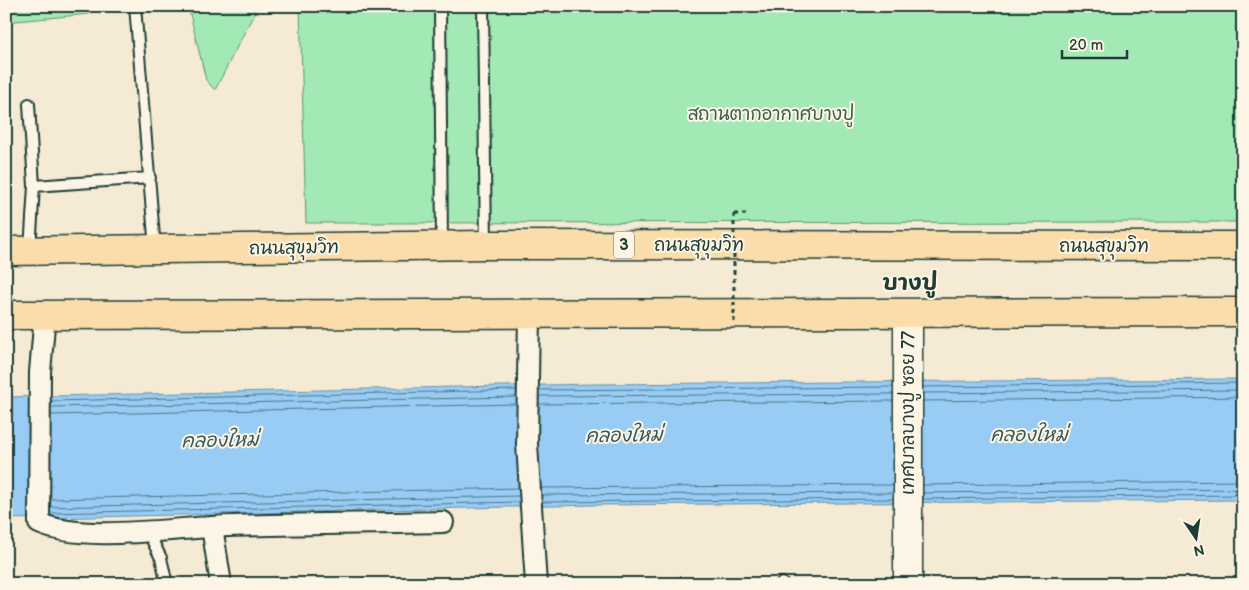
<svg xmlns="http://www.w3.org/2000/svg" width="1249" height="590" font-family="'Balsamiq Sans','Playpen Sans Thai',sans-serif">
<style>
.green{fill:#a2e9b5;stroke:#609374}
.water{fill:#98ccf5;stroke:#6893a8}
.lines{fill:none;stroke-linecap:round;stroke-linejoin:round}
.shore{stroke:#4f7681;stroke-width:1}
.service-casing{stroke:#1f3d34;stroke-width:14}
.minor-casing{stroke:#1f3d34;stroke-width:24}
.secondary-casing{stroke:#1f3d34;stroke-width:31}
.trunk-casing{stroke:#1f3d34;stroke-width:31}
.path{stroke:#1f3d34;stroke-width:3;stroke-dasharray:4 4;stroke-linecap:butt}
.service{stroke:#fcf5e5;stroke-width:10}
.minor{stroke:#fcf5e5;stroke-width:20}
.secondary{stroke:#fcf5e5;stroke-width:28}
.trunk{stroke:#faddab;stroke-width:28}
.path-bridge{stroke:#1f3d34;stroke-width:3;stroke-dasharray:4 4;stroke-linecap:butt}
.labels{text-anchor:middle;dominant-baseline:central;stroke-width:4;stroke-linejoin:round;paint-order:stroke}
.shield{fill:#fcf5e5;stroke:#617469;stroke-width:1}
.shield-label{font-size:16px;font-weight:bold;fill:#1f3d34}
.park-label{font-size:18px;fill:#395f4e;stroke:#fcf5e5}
.street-label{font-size:18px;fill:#1f3d34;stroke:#fcf5e5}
.water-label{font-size:19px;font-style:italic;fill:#375a5b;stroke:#fcf5e5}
.district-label{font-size:22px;font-weight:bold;fill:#1f3d34;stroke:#fcf5e5}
</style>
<rect width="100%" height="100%" fill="#f5ead4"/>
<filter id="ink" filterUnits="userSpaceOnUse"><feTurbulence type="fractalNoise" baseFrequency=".02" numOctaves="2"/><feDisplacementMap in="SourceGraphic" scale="10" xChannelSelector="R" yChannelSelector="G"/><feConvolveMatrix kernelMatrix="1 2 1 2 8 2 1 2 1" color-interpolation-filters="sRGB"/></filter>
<g filter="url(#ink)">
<path class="green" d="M6,6H89V14L6,22Z
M188,6H258L215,90L206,80Z
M300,6H1243V222L306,223Z"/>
<path class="water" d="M1243,379V500L594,505L6,519V397L592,384Z"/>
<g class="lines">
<path class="shore" d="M923,387L1243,383
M539,390L893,387
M923,393L1243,390
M539,396L893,394
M51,401L517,390
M923,401L1243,397
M539,404L893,401
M51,407L516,397
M51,415L516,404
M923,485L1243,481
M541,488L893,485
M923,493L1243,489
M542,495L893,493
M50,499L519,488
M923,499L1243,495
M542,502L893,499
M50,507L519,496
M50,513L519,502"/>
<g class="service-casing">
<path id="service" d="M135,6L155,249
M440,6L442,245
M483,6L486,245
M29,104L34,186
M30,250L34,186L150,178
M148,532L161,558L167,584
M782,584V583"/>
</g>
<g class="minor-casing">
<path id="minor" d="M529,313L527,444L536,584
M45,314L40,372L39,523C79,542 167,529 212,527C289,523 366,524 443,522
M212,527L221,584"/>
</g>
<g class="secondary-casing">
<path id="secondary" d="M908,584V314"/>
</g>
<g class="trunk-casing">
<path id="trunk" d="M6,251L486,245L1243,246
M6,315L1243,312"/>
</g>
<path class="path" d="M734,214H749"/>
<use href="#service" class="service"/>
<use href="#minor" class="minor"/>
<use href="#secondary" class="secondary"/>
<use href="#trunk" class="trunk"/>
<path class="path-bridge" d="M734,214V322"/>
</g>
</g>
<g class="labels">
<rect class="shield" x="614" y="231.5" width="20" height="27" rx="4"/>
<g class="shield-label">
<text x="624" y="245">3</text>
</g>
<g class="park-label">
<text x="771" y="114">สถานตากอากาศบางปู</text>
</g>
<g class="street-label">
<text x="699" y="245">ถนนสุขุมวิท</text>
<text x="1104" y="246">ถนนสุขุมวิท</text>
<text transform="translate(294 248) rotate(-1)">ถนนสุขุมวิท</text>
<text transform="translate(908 413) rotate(-90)">เทศบาลบางปู ซอย 77</text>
</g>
<g class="water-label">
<text x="1029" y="435">คลองใหม่</text>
<text transform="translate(624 436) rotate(-1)">คลองใหม่</text>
<text transform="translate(220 441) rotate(-1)">คลองใหม่</text>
</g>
<g class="district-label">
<text x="910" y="283">บางปู</text>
</g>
</g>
<rect width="1249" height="590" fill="none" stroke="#fcf5e5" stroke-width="25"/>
<rect x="12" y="12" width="1224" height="565" fill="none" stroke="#1f3d34" stroke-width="2" filter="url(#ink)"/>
<g transform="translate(1196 538) rotate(167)" stroke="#fcf5e5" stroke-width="4" paint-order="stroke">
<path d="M0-4L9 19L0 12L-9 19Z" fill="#1f3d34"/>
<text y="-8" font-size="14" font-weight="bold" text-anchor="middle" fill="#1f3d34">N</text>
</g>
<path d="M1062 50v8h65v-8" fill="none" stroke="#1f3d34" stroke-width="2.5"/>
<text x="1069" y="50" font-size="15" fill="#1f3d34" stroke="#fcf5e5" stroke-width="4" paint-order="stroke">20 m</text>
</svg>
